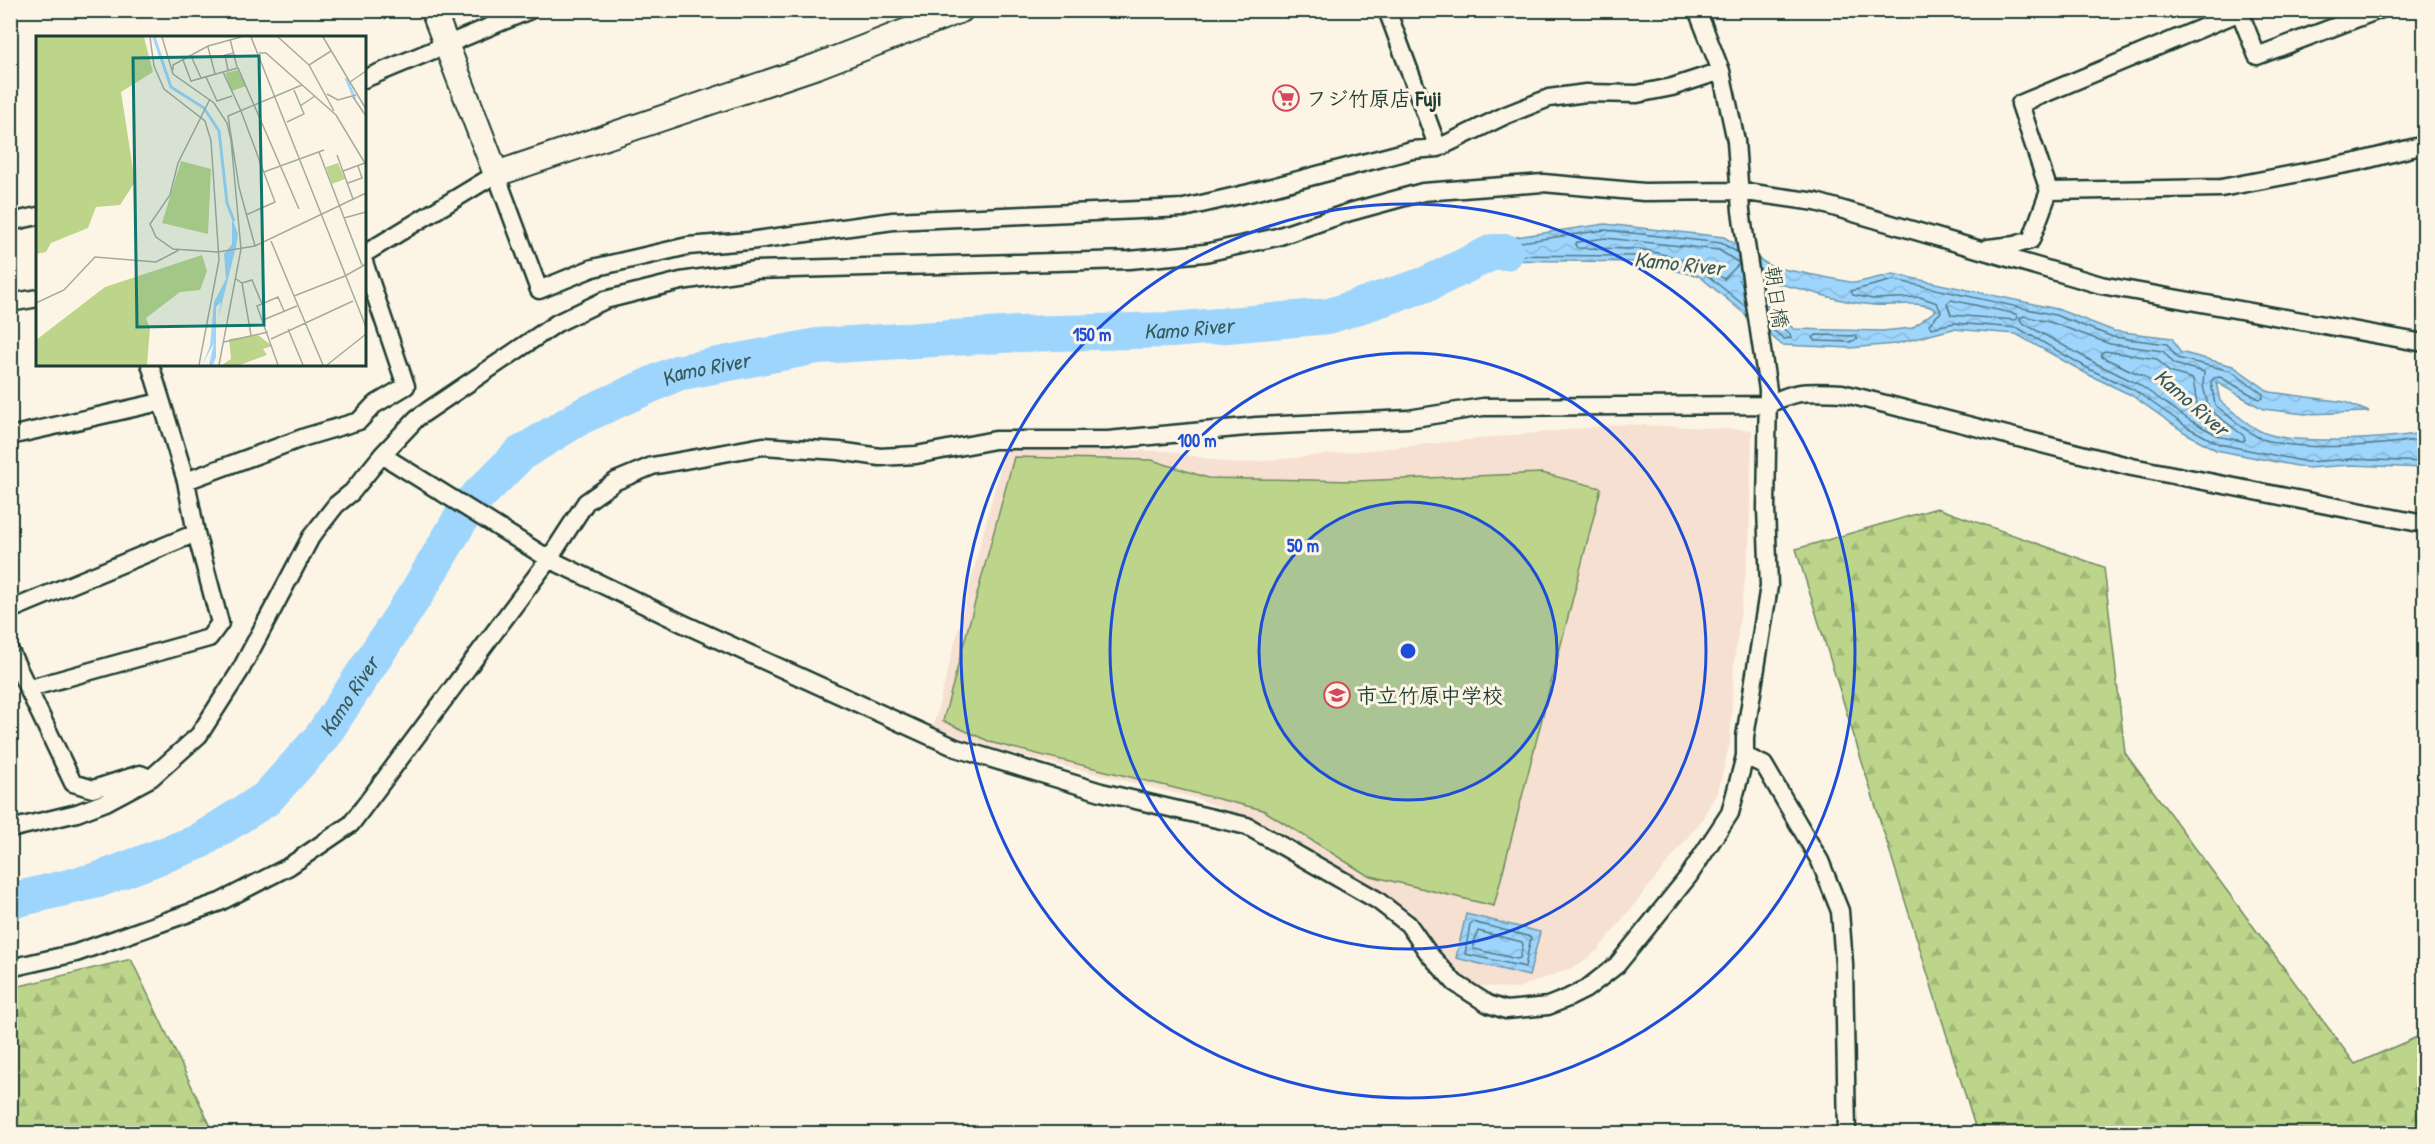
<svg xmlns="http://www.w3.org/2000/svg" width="2435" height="1144" font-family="'Patrick Hand','Klee One',sans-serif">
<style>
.built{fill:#f6e0d1}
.forest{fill:url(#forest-firs);stroke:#6e8960;stroke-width:1.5}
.garden{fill:#bdd58b;stroke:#6e8960;stroke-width:1.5}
.water{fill:url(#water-waves);stroke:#6b98ad;stroke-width:1.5;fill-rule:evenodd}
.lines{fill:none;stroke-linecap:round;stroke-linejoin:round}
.shore{stroke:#527a84;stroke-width:1.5}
.river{stroke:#9ed5fd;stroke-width:36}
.street-casing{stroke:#1f3d34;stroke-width:21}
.secondary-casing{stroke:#1f3d34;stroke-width:28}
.street{stroke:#fcf5e5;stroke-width:16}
.secondary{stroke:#fcf5e5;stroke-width:24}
.ring{fill:none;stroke:#1d4ed8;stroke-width:3}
.labels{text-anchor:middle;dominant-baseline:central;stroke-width:6;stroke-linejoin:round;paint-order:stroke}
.poi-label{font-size:21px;font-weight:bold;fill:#1f3d34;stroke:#fcf5e5;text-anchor:start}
.street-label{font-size:21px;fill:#1f3d34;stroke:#fcf5e5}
.water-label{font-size:22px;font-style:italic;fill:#385b5c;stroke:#fcf5e5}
.inset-river{fill:none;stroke:#9ed5fd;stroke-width:3}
.inset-road{fill:none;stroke:#a4ab9e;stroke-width:1.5}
.view{fill:#0f766e;fill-opacity:0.15;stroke:#0f766e;stroke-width:3}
.inset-edge{fill:none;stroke:#1f3d34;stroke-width:3}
.centre{fill:#1d4ed8;stroke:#fcf5e5;stroke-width:3}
.ring-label{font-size:18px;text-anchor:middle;font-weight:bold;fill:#1d4ed8;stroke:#fcf5e5;stroke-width:6;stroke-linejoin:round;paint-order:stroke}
</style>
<defs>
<pattern id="forest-firs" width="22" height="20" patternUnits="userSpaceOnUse" patternTransform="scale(1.5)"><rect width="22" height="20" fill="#bdd58b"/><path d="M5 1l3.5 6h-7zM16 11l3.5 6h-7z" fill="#a2b879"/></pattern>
<pattern id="water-waves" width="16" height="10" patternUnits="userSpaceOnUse" patternTransform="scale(1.5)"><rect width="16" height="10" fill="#9ed5fd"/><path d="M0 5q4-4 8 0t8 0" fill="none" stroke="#88b8d9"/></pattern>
</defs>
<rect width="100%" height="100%" fill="#fcf5e5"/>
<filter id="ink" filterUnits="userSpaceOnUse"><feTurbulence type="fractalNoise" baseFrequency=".0167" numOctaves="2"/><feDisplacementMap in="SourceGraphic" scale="12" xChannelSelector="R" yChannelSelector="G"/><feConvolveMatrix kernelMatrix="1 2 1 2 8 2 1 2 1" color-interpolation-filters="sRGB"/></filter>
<g filter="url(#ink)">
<path class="built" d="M1623,424L1752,430L1749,547L1734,663L1730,742L1718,791L1701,821L1598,950L1579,965L1515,989L1474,985L1457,976L1439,957L1411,911L1269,825L1195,798L990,748L933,727L1005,449L1168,451L1234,464Z"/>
<path class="forest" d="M1937,508L2104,567L2125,753L2355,1064L2424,1034V1133H1977L1796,549Z
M131,959L214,1133H11V988Z"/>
<path class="garden" d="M1014,457L1152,460L1208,478L1356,481L1542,473L1601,488L1494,906L1367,875L1263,810L993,743L943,721Z"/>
<path class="water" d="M1605,224L1724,237L1772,267L1855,283L1893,274L2057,309L2114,331L2172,338L2180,352L2233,366L2270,392L2345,402L2369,412L2305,414L2263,409L2216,382L2220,401C2233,411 2246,424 2260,431C2291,447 2389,438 2424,433V468L2351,465L2307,468L2216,450L2184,432L2131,395L2089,375L2016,334L1953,329L1895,344L1850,348L1782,345L1699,276L1637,262L1494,260L1460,268L1488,241ZM1738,280C1785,278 1827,302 1874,305C1895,307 1917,299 1936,310L1912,328L1882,331L1794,329Z
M1466,914L1540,932L1529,976L1456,958Z"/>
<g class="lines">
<path class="shore" d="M1737,252L1721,243L1605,230L1492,246L1486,252L1489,255L1638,256L1702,271L1746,307
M1739,263L1719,250L1605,238L1577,242L1575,244L1577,248L1640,249L1704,264L1724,279L1739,264
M1951,300L2016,314L2018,318L2015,320L1951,315L1947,303Z
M1767,315L1790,334L1791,338L1784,339L1768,326
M2024,316L2053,323L2110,344L2163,351L2174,364L2204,372L2203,386L2209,409L2244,436L2245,440L2242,441L2221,437L2191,421L2138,384L2095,363L2021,322L2020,318Z
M1816,335L1855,336L1858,339L1850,342L1816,341L1813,338Z
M2105,351L2157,359L2169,372L2193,379L2198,411L2194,412L2143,376L2102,357L2101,353Z
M2424,439C2384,445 2297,453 2260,438C2246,432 2227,414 2215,405L2211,382L2214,378L2220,377L2259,399L2263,398V394L2231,371L2177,358L2167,344L2113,337L2055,315L1894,280L1851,291L1853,295L1873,299L1920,297L1937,303L1941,312L1929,324L1931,328L1954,323L2018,328L2091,370L2134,390L2187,427L2219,444L2307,462L2351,459L2424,462
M1473,922L1531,937L1525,967L1465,954L1470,924Z
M1478,931L1522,942L1523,945L1520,958L1517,959L1474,949L1473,945Z"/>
<path class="river" id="s1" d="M10,901L98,880L198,842L266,799L321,738L418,591L469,505L520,454L582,416L677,373L817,346L1019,334L1172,330L1329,316L1427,284L1493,252H1506"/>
<g class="street-casing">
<path id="street" d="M1387,10L1438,148
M2239,10L2257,56L2379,10
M364,79L530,10
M2049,191L2020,104L2240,12
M10,222L38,216
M1988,248L2015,245L2031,240L2049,191L2221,188L2357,162L2424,145
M364,254L496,174L539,290L593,268L688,246L749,241L893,221L1184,208L1249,193L1412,150L1438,148L1506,115L1549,98L1586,93L1637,94L1672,87L1721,71
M10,303L38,298
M10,436L160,402
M382,455L549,559L684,624L956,748L1101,792L1247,826L1377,900L1408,924L1429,954L1455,983L1488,1004L1506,1010L1548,1006L1568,998L1586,989L1617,965L1688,877L1730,813L1745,756V737L1769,586L1766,509L1768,390L1741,211L1736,141L1721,71L1697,10
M186,481L305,437L359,421L374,405L406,386L364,262
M10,610L196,533
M10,651L73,783L93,789L140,774L145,776
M30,688L209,638L220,623L196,533L186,481L150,364
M1745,756L1764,765L1820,861L1840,911L1844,964L1847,1134
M10,829L77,813L106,802L151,778L199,735L240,671L311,537L336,505L352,492L382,455L417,418L557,323L605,300L681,281L755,270L1129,260L1205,253L1277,237L1350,212L1423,192L1543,183L1644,192L1739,191L1816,202L2101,285L2424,343
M10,968L76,953L220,902L288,867L351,824L549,559L586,502L616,481L652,466L763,446L839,451L880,457L916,455L995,440H1108L1257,426L1408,419L1483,407L1768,405C1796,389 1811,392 1842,393L2132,467L2424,524"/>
</g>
<g class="secondary-casing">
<path id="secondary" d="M433,10L496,174L817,66L961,10"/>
</g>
<use href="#street" class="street"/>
<use href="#secondary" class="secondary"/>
</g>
</g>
<circle cx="1408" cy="651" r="149" fill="#1d4ed8" fill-opacity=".12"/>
<g class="ring">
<circle cx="1408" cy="651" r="149"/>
<circle cx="1408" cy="651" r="298"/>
<circle cx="1408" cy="651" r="447"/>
</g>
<defs>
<g id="supermarket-ring" transform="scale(1.35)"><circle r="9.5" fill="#fcf5e5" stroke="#d1495b" stroke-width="1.5"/><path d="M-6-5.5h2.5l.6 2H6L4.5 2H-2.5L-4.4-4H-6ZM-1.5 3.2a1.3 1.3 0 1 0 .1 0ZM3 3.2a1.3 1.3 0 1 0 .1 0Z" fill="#d1495b"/></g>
<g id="school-ring" transform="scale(1.35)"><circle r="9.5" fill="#fcf5e5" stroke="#d1495b" stroke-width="1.5"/><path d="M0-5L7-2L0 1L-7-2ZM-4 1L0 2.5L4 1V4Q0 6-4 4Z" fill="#d1495b"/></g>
</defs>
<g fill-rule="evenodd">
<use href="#supermarket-ring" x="1286" y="98"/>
<use href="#school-ring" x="1337" y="695"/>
</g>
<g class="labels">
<g class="poi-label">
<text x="1306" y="98">フジ竹原店 Fuji</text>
<text x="1356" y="695">市立竹原中学校</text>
</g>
<g class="street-label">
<text transform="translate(1777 297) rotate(82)">朝日橋</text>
</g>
<g class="water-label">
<text transform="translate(1679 263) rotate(6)">Kamo River</text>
<text stroke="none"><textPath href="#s1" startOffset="1400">Kamo River</textPath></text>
<text stroke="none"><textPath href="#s1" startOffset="914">Kamo River</textPath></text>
<text transform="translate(2192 402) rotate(41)">Kamo River</text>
<text stroke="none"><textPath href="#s1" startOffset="410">Kamo River</textPath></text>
</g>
</g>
<g transform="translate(36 36)">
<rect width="330" height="330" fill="#fcf5e5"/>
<path d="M202,34L210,50L196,55L189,37ZM302,127L309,143L296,148L290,131ZM222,299L236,310L227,313L231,319L204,329H186L195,323L193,303Z" fill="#bdd58b"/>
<path d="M0,1H108L117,36L85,56L99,146L84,169L60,171L52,192L15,207L10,216L0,218ZM166,219L171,235L164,254L144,256L110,282L114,292L111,329H0V304L69,251Z" fill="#bdd58b"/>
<path d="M145,125L175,133L172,198L126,187Z" fill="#bdd58b"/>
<path d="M196,182L202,198L200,211L182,283L185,266L180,271V321L177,329H173L178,307L166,329L174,310L178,266L190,243L188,218L196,208Z" fill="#9ed5fd"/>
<path class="inset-river" d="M118,1L135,51L168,72L183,95L191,167L198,185M310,42L319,63"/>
<path class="inset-road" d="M114,1L118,30L128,53L169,85L175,105L183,224L163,329M126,1L137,38L178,67L191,87L195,104L205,213L183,329M215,1L330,291M242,1L273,29M287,1L330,73M194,3L201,31M172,11L179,38M295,15L273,29L298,75M223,17H230L300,79L330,129M155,20L165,42M147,24L155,45L187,36L205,75L239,166L210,179M137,34V29L172,10L205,1M192,34L189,19L198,17M187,36L202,32L263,173M170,41L181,65L196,60M314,46L330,35M291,58L302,64L320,59M317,61L330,80M174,63L142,127L134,159L114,188L120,201L137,213L182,216L219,210L330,157M264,70L279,60M251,86L268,78L258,54M283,116L326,229M301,119L317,163M307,135L329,127M228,136L288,114M312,147L326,142L322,130M308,182L330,176M235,205L287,329M219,210L203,151L192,80L266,49M200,243L206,247L215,299M206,247L216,244L226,268M258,260L309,240L330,228M0,267L28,254L59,221L120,226L143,214M227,284L261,270M252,293L267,329M235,303L317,265M188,306L232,296M242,329L221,270L242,261L248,275M291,329L330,298"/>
<path class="view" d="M223,20L228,289L101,291L97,22Z"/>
<rect width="330" height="330" class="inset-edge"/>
</g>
<circle cx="1408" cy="651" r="9" class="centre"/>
<g class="ring-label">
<text x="1092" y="341">150 m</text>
<text x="1197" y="447">100 m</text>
<text x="1303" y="552">50 m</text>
</g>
<rect width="2435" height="1144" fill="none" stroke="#fcf5e5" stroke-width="36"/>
<rect x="18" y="18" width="2399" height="1108" fill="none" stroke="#1f3d34" stroke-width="2" filter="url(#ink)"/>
</svg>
